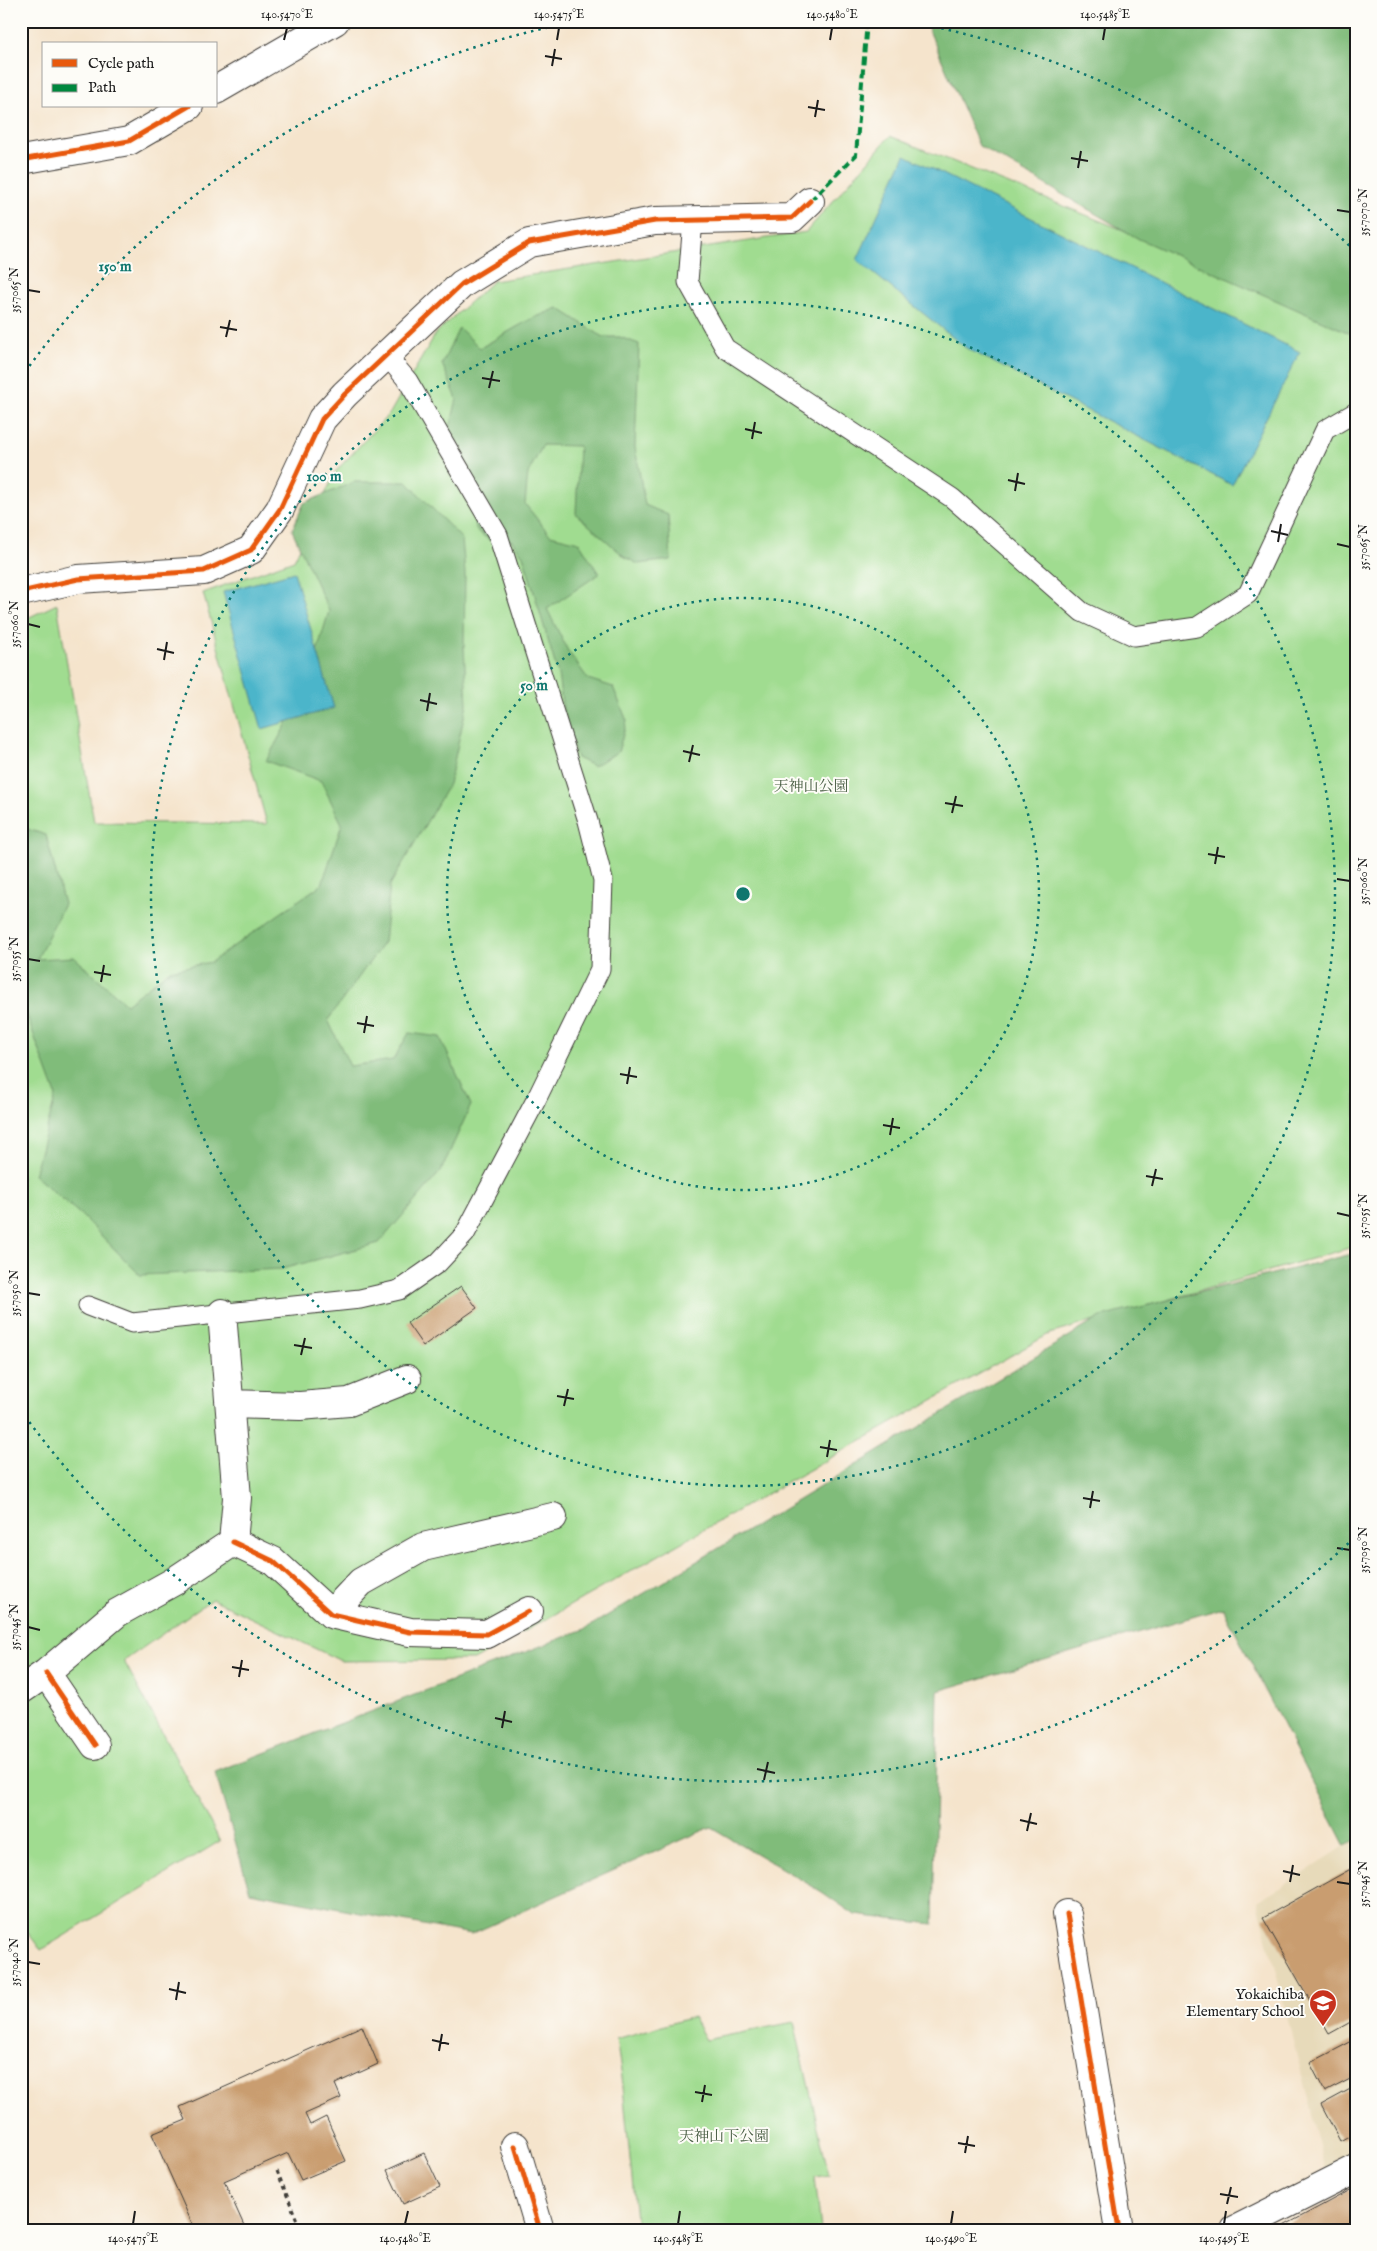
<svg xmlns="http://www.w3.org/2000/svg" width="1377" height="2251" font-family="'IM FELL English','Noto Serif JP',serif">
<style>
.built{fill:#e7daba}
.green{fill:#a0dc90;stroke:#5e7c56}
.forest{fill:#80bc7a;stroke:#4e6c4b}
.water{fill:#4cb5ca;stroke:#346873}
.building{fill:#c99d6f}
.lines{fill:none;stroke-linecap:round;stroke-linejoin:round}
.service-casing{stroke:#3d3a36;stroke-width:21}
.minor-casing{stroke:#3d3a36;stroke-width:30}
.path{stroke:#3d3a36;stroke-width:3;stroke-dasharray:4 4;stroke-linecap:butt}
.service{stroke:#fff;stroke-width:19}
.minor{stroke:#fff;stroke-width:28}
.quiet{stroke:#00873e;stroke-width:4;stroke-dasharray:8 4;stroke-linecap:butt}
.cycleway-casing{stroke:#fdfcf7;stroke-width:8}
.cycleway{stroke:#e8590c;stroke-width:5}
.ticks{fill:none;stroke:#1c1c1c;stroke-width:2}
.ring{fill:none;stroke:#0f766e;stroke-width:2.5;stroke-dasharray:2.5 5}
.labels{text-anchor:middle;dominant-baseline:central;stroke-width:4;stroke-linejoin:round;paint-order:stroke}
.park-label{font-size:15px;fill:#4a5f45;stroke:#fdfcf7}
.poi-label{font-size:15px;fill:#1c1c1c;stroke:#fdfcf7;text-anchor:end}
.centre{fill:#0f766e;stroke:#fdfcf7;stroke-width:2.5}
.ring-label{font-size:15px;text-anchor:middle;font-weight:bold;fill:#0f766e;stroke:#fdfcf7;stroke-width:4;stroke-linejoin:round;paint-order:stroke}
.neatline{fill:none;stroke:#1c1c1c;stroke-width:2}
.ticks-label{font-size:12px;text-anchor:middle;fill:#1c1c1c}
</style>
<rect width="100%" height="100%" fill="#fdfcf7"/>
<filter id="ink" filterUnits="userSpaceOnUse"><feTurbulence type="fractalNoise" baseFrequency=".02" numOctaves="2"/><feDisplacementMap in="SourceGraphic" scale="10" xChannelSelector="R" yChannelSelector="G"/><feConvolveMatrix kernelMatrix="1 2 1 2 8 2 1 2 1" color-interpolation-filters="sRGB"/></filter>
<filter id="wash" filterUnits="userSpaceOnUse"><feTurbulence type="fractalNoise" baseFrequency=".0096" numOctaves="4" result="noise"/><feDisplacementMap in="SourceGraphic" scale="20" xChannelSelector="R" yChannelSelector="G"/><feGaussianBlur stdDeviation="1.12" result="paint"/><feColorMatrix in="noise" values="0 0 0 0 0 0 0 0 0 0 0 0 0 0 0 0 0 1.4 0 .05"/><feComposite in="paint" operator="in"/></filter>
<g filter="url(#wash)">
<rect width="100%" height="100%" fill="#f5e4cc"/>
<path class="built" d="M1356,1841V2152L1326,2170L1258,1902L1345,1846Z"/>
<path class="green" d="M890,136L1356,324V1246L1049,1334L474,1660L341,1661L212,1599L124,1661L220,1841L41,1950L21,1924V621L57,604L94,822L267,824L203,593L294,560L336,471L390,413L436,333L493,281L806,232Z
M693,2017L706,2040L794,2022L829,2175L815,2177L821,2230H637L622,2077L616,2039Z"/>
<path class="forest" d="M925,21H1356V336L1139,239L979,146Z
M558,308L603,337H620L639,344L635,447L645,505L668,515L671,560L638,564L625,557L576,514L579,446L543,445L528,473L525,504L550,535L579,542L599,574L547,609L568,651L588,679L613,687L627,721L618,752L593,766L577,758L563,711L558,674L523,555L511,540L492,542L477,531L449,432L457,399L442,364L459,328L480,348L529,320Z
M354,482H407L462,539L465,573L464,647L467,704L449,784L390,885L384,942L328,1020L350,1066L393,1060L409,1033L440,1037L471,1105L441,1171L379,1243L282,1269L140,1275L81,1215L34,1175L56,1095L25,1011L21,1006V827L46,835L64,904L37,959L74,957L126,1004L170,970L211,962L322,884L342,824L321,781L266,761L306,689L329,611L292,530L304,503Z
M1356,1253V1841L1345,1846L1223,1608L938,1691L933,1924L855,1915L822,1892L711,1827L471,1934L250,1892L215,1772L585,1629L1101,1317Z"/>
<path class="water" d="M905,155L1300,352L1232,485L966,348L857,260Z
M294,572L334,708L262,729L223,592Z"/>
<g id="blocks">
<path class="building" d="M461,1286L477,1308L423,1346L407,1323Z
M1356,1866V2019L1329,2034L1263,1918Z
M362,2026L378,2064L335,2084L341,2098L305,2114L310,2125L326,2117L346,2161L301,2180L288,2153L224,2181L246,2230H195L152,2134L186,2120L180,2107Z
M1356,2039V2076L1325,2092L1310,2063Z
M1356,2086V2132L1340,2141L1321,2105Z
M424,2153L440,2187L403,2204L387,2170Z
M1356,2187V2230H1276Z"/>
</g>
</g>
<g filter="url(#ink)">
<use href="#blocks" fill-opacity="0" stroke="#3d3a36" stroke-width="1"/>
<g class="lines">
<g class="service-casing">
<path id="service" d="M693,220L688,282L725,348L952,498L1082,612L1134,636L1197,627L1248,594L1325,430L1356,412
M88,1306L132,1323L360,1299L399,1290L438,1263L465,1234L536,1100L600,969L603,880L588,821L498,535L408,381L385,354"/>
</g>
<g class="minor-casing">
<path id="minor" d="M216,90L335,21
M21,160L129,141L189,106
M21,592L78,579L204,571L251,550L280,509L322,419L345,394L462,284L529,243L655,221L792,218L810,201
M222,1313L237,1498L233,1542
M230,1404L300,1406L349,1402L407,1379
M233,1542L273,1561L331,1614L410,1632L487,1634L529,1611
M331,1614L361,1582L423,1547L553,1517
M46,1673L95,1745
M21,1690L46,1673L117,1613L173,1582L233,1542
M1067,1914L1119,2230
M515,2146L540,2230
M1235,2230L1356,2169"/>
</g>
<path class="path" d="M277,2171L301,2230"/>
<use href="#service" class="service"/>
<use href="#minor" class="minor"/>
<path class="quiet" d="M810,201L856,155L867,21"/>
<g class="cycleway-casing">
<path id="cycleway" d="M21,160L129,141L189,106
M21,592L78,579L204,571L251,550L280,509L322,419L345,394L462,284L529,243L655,221L792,218L810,201
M233,1542L273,1561L331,1614L410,1632L487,1634L529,1611
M46,1673L95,1745
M1067,1914L1119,2230
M515,2146L540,2230"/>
</g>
<use href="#cycleway" class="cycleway"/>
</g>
</g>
<path class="ticks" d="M284,40L287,28M557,40L559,28M830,40L832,28M1103,40L1105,28M545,56L562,59M552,66L555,49M808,107L825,110M815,117L818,100M1071,158L1088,161M1078,168L1081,151M1337,210L1350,212M28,290L40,292M220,327L237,330M226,337L230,320M482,378L500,381M489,388L493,371M745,429L762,433M752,439L755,422M1008,480L1025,484M1015,491L1018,473M1271,531L1288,535M1278,542L1281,524M1337,544L1350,547M28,624L40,627M157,649L174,653M164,660L167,642M420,700L437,704M427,711L430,693M683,751L700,755M689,762L693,745M945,803L963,806M952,813L956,796M1208,854L1225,857M1215,864L1218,847M1337,879L1350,881M28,959L40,961M94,972L111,975M101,982L104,965M357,1023L374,1026M364,1033L367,1016M620,1074L637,1077M627,1084L630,1067M883,1125L900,1128M890,1135L893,1118M1146,1176L1163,1179M1152,1186L1156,1169M1337,1213L1350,1216M28,1293L40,1295M294,1345L312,1348M301,1355L305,1338M557,1396L574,1399M564,1406L568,1389M820,1447L837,1450M827,1457L830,1440M1083,1498L1100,1501M1090,1508L1093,1491M1337,1548L1350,1550M28,1627L40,1630M232,1667L249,1670M239,1677L242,1660M495,1718L512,1722M502,1728L505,1711M757,1769L775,1773M764,1780L768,1762M1020,1820L1037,1824M1027,1831L1031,1813M1283,1871L1300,1875M1290,1882L1293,1865M1337,1882L1350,1884M28,1962L40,1964M169,1989L186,1993M176,2000L179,1982M432,2040L449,2044M439,2051L442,2034M695,2092L712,2095M702,2102L705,2085M958,2143L975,2146M965,2153L968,2136M1220,2194L1238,2197M1227,2204L1231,2187M133,2224L135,2211M405,2224L408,2211M678,2224L680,2211M951,2224L953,2211M1224,2224L1226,2211"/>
<g class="ring">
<circle cx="743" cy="894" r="296"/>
<circle cx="743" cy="894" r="592"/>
<path d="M1354 1538A888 888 0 0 1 25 1416M25 372A888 888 0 0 1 574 22M912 22A888 888 0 0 1 1354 250"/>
</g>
<defs>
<g id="school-pin" transform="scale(1.4375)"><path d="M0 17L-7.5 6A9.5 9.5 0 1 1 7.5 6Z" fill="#c8321e" stroke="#fdfcf7"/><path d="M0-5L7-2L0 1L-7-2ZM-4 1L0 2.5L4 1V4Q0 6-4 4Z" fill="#fff"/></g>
</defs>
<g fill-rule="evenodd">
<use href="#school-pin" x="1323" y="2003"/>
</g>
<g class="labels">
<g class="park-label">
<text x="811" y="786">天神山公園</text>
<text x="724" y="2136">天神山下公園</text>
</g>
<g class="poi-label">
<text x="1304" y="1994">Yokaichiba<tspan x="1304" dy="17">Elementary School</tspan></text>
</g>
</g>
<circle cx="743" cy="894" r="8" class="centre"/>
<g class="ring-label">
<text x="115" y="271">150 m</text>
<text x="324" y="481">100 m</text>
<text x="534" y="690">50 m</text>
</g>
<rect width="1377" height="2251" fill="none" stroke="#fdfcf7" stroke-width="55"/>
<rect x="42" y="42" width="175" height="65" fill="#fdfcf7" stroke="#a3a29f"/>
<rect x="52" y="59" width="25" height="8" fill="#e8590c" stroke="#a3a29f"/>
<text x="88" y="68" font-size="15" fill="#1c1c1c">Cycle path</text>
<rect x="52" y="84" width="25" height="8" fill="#00873e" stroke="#a3a29f"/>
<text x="88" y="92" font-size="15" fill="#1c1c1c">Path</text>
<rect x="28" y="28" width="1322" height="2196" class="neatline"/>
<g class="ticks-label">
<text x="287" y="18">140.5470°E</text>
<text x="559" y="18">140.5475°E</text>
<text x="832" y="18">140.5480°E</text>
<text x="1105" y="18">140.5485°E</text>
<text transform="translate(1363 212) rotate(-90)" y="4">35.7070°N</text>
<text transform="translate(14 290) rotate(-90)" y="4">35.7065°N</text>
<text transform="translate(1363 547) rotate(-90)" y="4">35.7065°N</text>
<text transform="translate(14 624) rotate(-90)" y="4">35.7060°N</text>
<text transform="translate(1363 881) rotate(-90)" y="4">35.7060°N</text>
<text transform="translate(14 959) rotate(-90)" y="4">35.7055°N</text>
<text transform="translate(1363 1216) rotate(-90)" y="4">35.7055°N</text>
<text transform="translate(14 1293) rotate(-90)" y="4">35.7050°N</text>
<text transform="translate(1363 1550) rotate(-90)" y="4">35.7050°N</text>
<text transform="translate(14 1627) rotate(-90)" y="4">35.7045°N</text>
<text transform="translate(1363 1884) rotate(-90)" y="4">35.7045°N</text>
<text transform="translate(14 1962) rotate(-90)" y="4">35.7040°N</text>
<text x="133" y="2242">140.5475°E</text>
<text x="405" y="2242">140.5480°E</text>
<text x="678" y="2242">140.5485°E</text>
<text x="951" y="2242">140.5490°E</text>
<text x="1224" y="2242">140.5495°E</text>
</g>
</svg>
